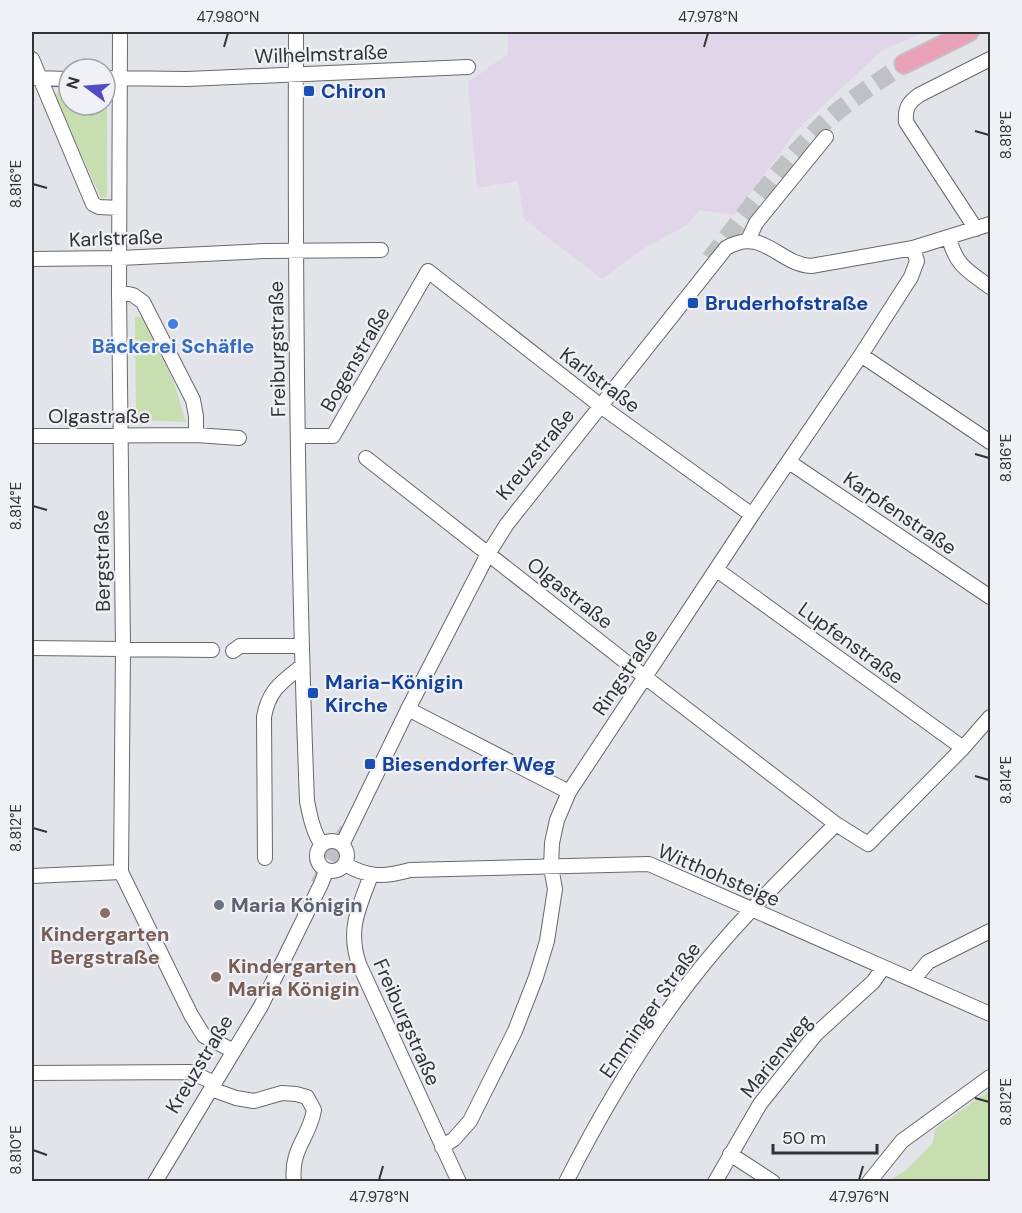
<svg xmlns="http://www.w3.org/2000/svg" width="1022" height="1213" font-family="'DM Sans',sans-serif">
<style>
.industrial{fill:#e1d5e9}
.green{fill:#c6deb0}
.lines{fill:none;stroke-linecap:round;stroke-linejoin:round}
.major-tunnel{stroke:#bfc1c5;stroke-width:18;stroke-dasharray:18 9;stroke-linecap:butt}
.minor-casing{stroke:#67696d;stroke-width:16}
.major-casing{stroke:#c2c2c2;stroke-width:21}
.minor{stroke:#fff;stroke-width:14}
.major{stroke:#eaa2b8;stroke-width:18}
.ticks{fill:none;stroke:#323335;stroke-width:2}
.transit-dot{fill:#1a4fb4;stroke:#eff1f6;stroke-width:2}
.shop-dot{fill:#3f7fe0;stroke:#eff1f6;stroke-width:2}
.worship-dot{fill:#6b7280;stroke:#eff1f6;stroke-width:2}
.education-dot{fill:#8d6e63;stroke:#eff1f6;stroke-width:2}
.labels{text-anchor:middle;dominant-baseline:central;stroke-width:4.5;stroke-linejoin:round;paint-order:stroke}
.street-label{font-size:20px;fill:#323335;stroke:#eff1f6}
.transit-label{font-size:20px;font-weight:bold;fill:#164399;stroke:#eff1f6;text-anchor:start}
.shop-label{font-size:20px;font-weight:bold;fill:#366cbe;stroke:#eff1f6}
.worship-label{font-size:20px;font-weight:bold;fill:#5b616d;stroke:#eff1f6;text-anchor:start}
.education-label{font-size:20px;font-weight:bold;fill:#785e54;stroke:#eff1f6}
.neatline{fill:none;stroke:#323335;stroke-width:2}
.ticks-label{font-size:15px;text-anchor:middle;fill:#323335}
</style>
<rect width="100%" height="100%" fill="#e2e4e9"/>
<path class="industrial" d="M508,32H924L881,51L797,130L734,215L699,210L687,225L641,250L602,279L524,219L518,181L477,188L468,82L508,54Z"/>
<path class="green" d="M69,87V105H105V90H107V197L101,198L55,98L58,91Z
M135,317H142L173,380L186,422L136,420Z
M990,1090V1181H888L905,1171L933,1143L935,1129Z"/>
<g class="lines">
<path class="major-tunnel" d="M710,259C745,214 779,168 819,128C844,103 875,84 904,64
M319,885L348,830"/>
<g class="minor-casing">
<path id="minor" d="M120,32L119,292L123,649L121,872L191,1015L204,1036L234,1051
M296,32C295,288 297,545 307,801C310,816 313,832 322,845
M32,59L93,204L99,207L119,208
M34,78L69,79
M105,78L187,79L468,67
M976,229L906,122C905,108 908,103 919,95L990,59
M949,237C955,265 968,271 990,287
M748,240L756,223L826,137
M32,259L120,258L264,251L381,250
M119,292L133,295L143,302L193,400L196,416V435
M861,355L990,442
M32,436L196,435L239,438
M299,436H333L428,271L602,407L752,515
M366,458L645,677L836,824L868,844L963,748L990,717
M789,462L990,597
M717,570L963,748
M32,648L212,650
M233,651L240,646H302
M408,709L569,792
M317 856a15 15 0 1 1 30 0a15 15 0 1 1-30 0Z
M342,845L408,709L488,554L507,524L726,248C763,226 778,264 811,266L913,248L990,224
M265,858L264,717C269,689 282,682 302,666
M345,864C368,878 385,877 410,870L649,864L990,1014
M371,875C359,908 347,929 359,964L459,1182
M32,876L121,872
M914,979L928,962L990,931
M32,1073L190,1072L215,1083
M211,1089L236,1098L254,1101L282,1093L296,1094L307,1097L314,1110C309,1139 290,1149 294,1182
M442,1147L454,1139L470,1121L515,1031L536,977L547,941L555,889L551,867L552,843L557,820L569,792L752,515L861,355L911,277L917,261L913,248
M730,1154L773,1182
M155,1182L261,1006L321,884L326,871
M566,1182C601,1113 641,1045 688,984C732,926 785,875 836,824
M715,1182L760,1104L816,1034L873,982L883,968
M869,1182L902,1141L990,1077"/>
</g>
<g class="major-casing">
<path id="major" d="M904,64L969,32"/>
</g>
<use href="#minor" class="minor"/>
<use href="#major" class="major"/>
</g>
<path class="ticks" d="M224,47L228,33M704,47L708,33M975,131L989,135M33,184L47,188M975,454L989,458M33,506L47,510M975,776L989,780M33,828L47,832M975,1098L989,1102M33,1150L47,1155M379,1180L383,1166M859,1180L863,1166"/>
<g class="transit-dot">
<rect x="303" y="85" width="12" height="12" rx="3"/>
<rect x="687" y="297" width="12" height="12" rx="3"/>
<rect x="307" y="687" width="12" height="12" rx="3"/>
<rect x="364" y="758" width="12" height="12" rx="3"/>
</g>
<circle class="shop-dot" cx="173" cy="324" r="6"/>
<circle class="worship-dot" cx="219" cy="905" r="6"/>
<g class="education-dot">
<circle cx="105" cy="913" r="6"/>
<circle cx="216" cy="977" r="6"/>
</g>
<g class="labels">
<g class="street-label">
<text transform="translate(321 54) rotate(-2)">Wilhelmstraße</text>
<text transform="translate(116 238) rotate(-2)">Karlstraße</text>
<text transform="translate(277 349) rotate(-91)">Freiburgstraße</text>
<text transform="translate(355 359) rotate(-60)">Bogenstraße</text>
<text transform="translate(600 380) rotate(37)">Karlstraße</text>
<text x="99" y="416">Olgastraße</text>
<text transform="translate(535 454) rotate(-51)">Kreuzstraße</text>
<text transform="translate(900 513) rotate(34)">Karpfenstraße</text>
<text transform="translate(102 561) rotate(-91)">Bergstraße</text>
<text transform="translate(570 593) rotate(38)">Olgastraße</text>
<text transform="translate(851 643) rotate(36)">Lupfenstraße</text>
<text transform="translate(625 672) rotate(-56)">Ringstraße</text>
<text transform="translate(719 875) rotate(23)">Witthohsteige</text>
<text transform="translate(650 1010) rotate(-55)">Emminger Straße</text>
<text transform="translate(407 1022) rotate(66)">Freiburgstraße</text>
<text transform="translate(776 1056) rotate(-51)">Marienweg</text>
<text transform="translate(199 1064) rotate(-59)">Kreuzstraße</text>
</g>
<g class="transit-label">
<text x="321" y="91">Chiron</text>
<text x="705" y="303">Bruderhofstraße</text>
<text x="325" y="682">Maria-Königin<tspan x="325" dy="23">Kirche</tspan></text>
<text x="382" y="764">Biesendorfer Weg</text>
</g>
<g class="shop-label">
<text x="173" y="346">Bäckerei Schäfle</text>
</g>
<g class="worship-label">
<text x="231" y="905">Maria Königin</text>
</g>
<g class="education-label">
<text x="105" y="934">Kindergarten<tspan x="105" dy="23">Bergstraße</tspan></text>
<text x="228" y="966" text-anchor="start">Kindergarten<tspan x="228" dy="23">Maria Königin</tspan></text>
</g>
</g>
<rect width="1022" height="1213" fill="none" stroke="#eff1f6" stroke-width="66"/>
<g transform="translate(87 87) rotate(286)"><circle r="28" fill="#eff1f6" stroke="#a3a5a9" stroke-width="1.5"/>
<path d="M0-4.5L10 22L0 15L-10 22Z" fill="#514cc3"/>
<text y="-9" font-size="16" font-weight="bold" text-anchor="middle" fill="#323335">N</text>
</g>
<path d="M773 1144v9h104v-9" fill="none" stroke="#323335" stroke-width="3"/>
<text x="782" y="1144" font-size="18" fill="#323335" stroke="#eff1f6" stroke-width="4.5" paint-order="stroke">50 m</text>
<rect x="33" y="33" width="956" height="1147" class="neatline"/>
<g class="ticks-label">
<text x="228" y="22">47.980°N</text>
<text x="708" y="22">47.978°N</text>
<text transform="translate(1006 135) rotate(-90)" y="5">8.818°E</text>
<text transform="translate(16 184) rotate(-90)" y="5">8.816°E</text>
<text transform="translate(1006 458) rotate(-90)" y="5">8.816°E</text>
<text transform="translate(16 506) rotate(-90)" y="5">8.814°E</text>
<text transform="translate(1006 780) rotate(-90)" y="5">8.814°E</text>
<text transform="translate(16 828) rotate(-90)" y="5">8.812°E</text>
<text transform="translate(1006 1102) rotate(-90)" y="5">8.812°E</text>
<text transform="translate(16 1150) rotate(-90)" y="5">8.810°E</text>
<text x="379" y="1202">47.978°N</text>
<text x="859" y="1202">47.976°N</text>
</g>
</svg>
